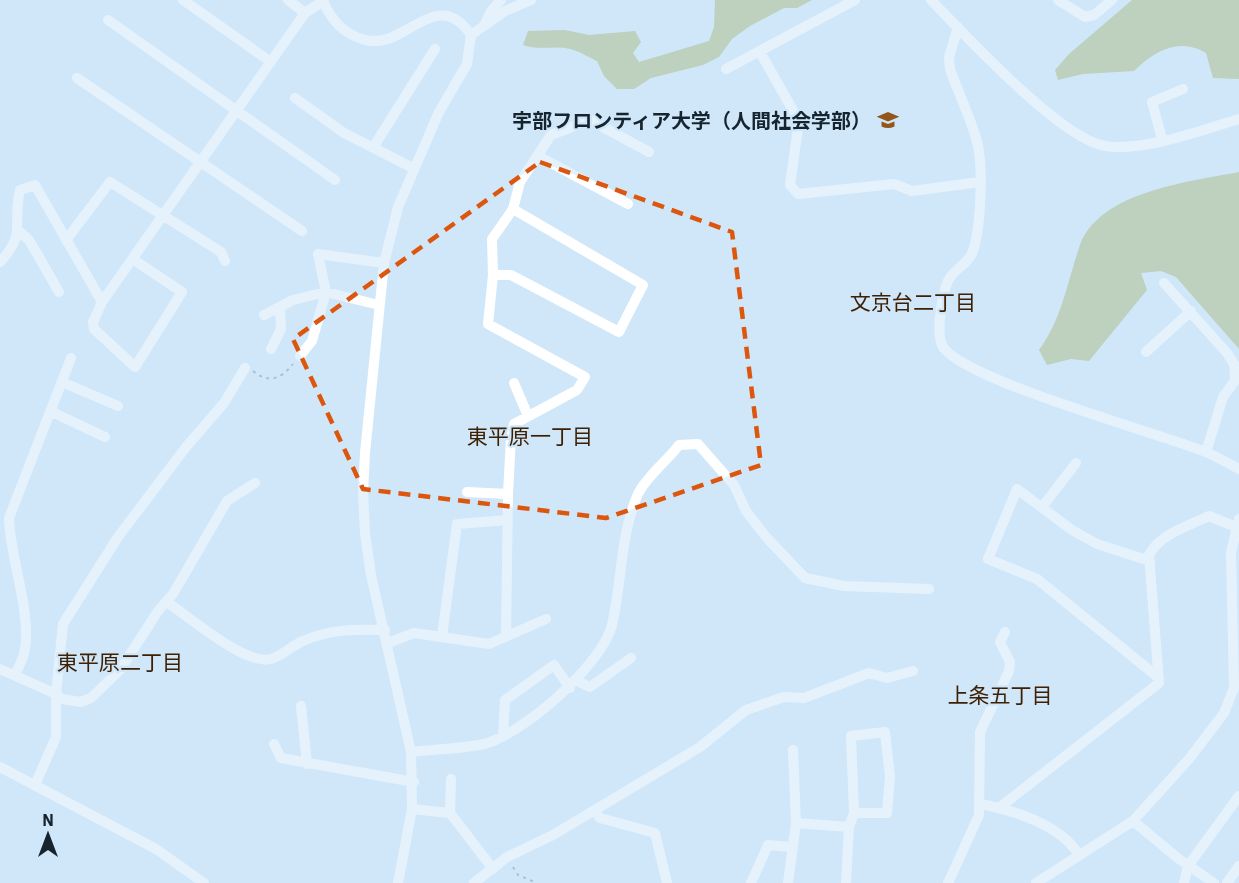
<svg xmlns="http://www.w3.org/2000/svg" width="1239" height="883" font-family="'IBM Plex Sans','Noto Sans JP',sans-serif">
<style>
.forest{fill:#a6b575}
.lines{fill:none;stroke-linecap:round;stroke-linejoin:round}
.path{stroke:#7e92a1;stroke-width:2;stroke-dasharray:3 4.5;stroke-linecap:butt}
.minor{stroke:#fff;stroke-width:10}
.marked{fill:none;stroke:#dd560e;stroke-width:4.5;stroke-dasharray:12 8;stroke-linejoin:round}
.labels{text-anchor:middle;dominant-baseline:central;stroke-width:4.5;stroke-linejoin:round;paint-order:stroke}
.poi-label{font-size:20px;font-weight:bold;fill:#15242f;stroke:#cfe7f9;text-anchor:end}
.neighbourhood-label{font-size:21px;fill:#3e2105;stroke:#cfe7f9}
</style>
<rect width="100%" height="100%" fill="#cfe7f9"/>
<path class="forest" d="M715,0H812L797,8H784L750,26L732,39L719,57L703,65L651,78L634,89H617L604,76L597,61C588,57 579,51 570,49C554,45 539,51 523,45L528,31L565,30L589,35L635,31L641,42L633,53L639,62L709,41L714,27Z
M1132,0H1239V79L1213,78L1206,53C1179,37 1154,51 1134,71L1083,74L1058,80L1055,70L1069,54Z
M1239,172V349L1176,277L1161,271L1141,273L1147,290L1089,361L1071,359L1047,365L1039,350C1062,319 1067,283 1079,248C1097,191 1189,182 1239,172Z"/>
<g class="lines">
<path class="path" d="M253,371C269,384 281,379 293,364
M513,867L518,875L537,883"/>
<path class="minor" d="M183,0L271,62
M288,0L305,13
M323,0C334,30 366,52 397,35C426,20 447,0 471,35L467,64L439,112L398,207L384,263L365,453L363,492L365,533L371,575L411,752L412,809L398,883
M931,0C965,35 1061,139 1105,146C1144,152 1201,130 1239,119
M1058,0L1085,17L1094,15L1112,0
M108,20L335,180
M484,26L491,11L501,0
M958,27L949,57L950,69C958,92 969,114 976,138C984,163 981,226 973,251C968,266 950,270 946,286C942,301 936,330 942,345C958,379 1162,434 1206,452C1217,457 1228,463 1239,469
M471,35L505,11L531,0
M760,52L799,121L790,185L798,194L894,184L912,191L980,182
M726,69L855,0
M77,78L302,231
M295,98L344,133L413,168
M1162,139L1152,102L1183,89
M374,146L435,49
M538,156L628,204
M19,231L29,240L59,292
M66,240L110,182L221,252L225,261
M134,260L182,292L135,367L94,329L93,322L102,302L305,13L323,1
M0,262C27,234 12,222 20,190L35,185L102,302
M493,275L492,239L513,209
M1164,283L1227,353L1234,364L1235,378
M264,315L293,300L326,292L318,254L384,263
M271,349L281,329L280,307
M1146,352L1191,311
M300,356L312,341L326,292L379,305
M62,382L118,406
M514,383L528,416
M52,412L105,437
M1206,452L1223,397L1239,375
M467,492L508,494
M1042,507L1076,463
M1150,561L1097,544L1072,530L1017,489L988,559L1037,579L1159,678
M168,603C190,617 245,666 271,659C282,656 293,645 303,641C330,629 356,629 385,630
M442,636L457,524L508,520
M506,637L508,494L511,437L514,424L577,390L585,377L488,324L493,275H511L619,332L643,285L513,209L520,182L551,135L590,120L649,152
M388,643L414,633L489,644L546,619
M0,669L56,694L62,699L81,702L91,698L120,670L158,611L173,594L227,501L255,483
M15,675C18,668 22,661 24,654C33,615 10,560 9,518L71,358
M575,680L590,687L631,658
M301,706L307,764
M503,735L505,700L554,665L570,688
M274,744L281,758L414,782
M411,752C435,749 461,749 484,744C523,734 602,665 612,625C622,582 620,535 638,494C647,476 667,461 679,445L698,444L734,485L746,511L766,537L805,578L844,586L929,589
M0,767L156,849L204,883
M35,785L56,737V694L63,624L118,537L186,447L224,403L245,368
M981,804C1015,811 1060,824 1079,855
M999,808L1159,683L1149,555C1160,534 1188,526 1209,516L1236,527
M412,809L450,813L493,869
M594,810L600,818L655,833L667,883
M450,813L451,779
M1133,821L1179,859L1214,883
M796,823L849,827
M474,883L507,857L553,835L700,747L746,710L784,697L804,698L869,673L887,678L913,671
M751,883L768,845L791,847
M788,883L796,823L793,750
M846,883L849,827L854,813L851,736L885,732L890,777L887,813H854
M948,883L979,815L980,732L1009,671L1010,662L1000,642L1005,632
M1036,883L1133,821L1189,759L1224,713L1234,688L1231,553L1239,519
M1184,883L1188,866L1239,796
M1227,883L1239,866"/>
</g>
<path d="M0 0H1239V883H0ZM540,162L732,232L761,465L606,518L363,489L293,339Z" fill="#cfe7f9" fill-opacity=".55" fill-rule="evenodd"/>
<path class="marked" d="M540,162L732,232L761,465L606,518L363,489L293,339Z"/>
<defs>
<g id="university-bare" transform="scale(1.62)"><path d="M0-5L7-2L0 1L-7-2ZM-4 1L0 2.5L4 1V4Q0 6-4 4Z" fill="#935519" stroke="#cfe7f9" stroke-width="2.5" paint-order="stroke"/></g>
</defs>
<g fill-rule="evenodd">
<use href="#university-bare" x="888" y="120"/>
</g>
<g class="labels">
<g class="poi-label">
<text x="871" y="120">宇部フロンティア大学（人間社会学部）</text>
</g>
<g class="neighbourhood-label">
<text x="913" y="302">文京台二丁目</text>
<text x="530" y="436">東平原一丁目</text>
<text x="120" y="662">東平原二丁目</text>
<text x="1000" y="695">上条五丁目</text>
</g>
</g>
<g transform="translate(48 835)" stroke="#cfe7f9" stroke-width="4.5" paint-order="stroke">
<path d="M0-4.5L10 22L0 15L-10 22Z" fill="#15242f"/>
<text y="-9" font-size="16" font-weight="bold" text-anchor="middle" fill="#15242f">N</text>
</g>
</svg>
